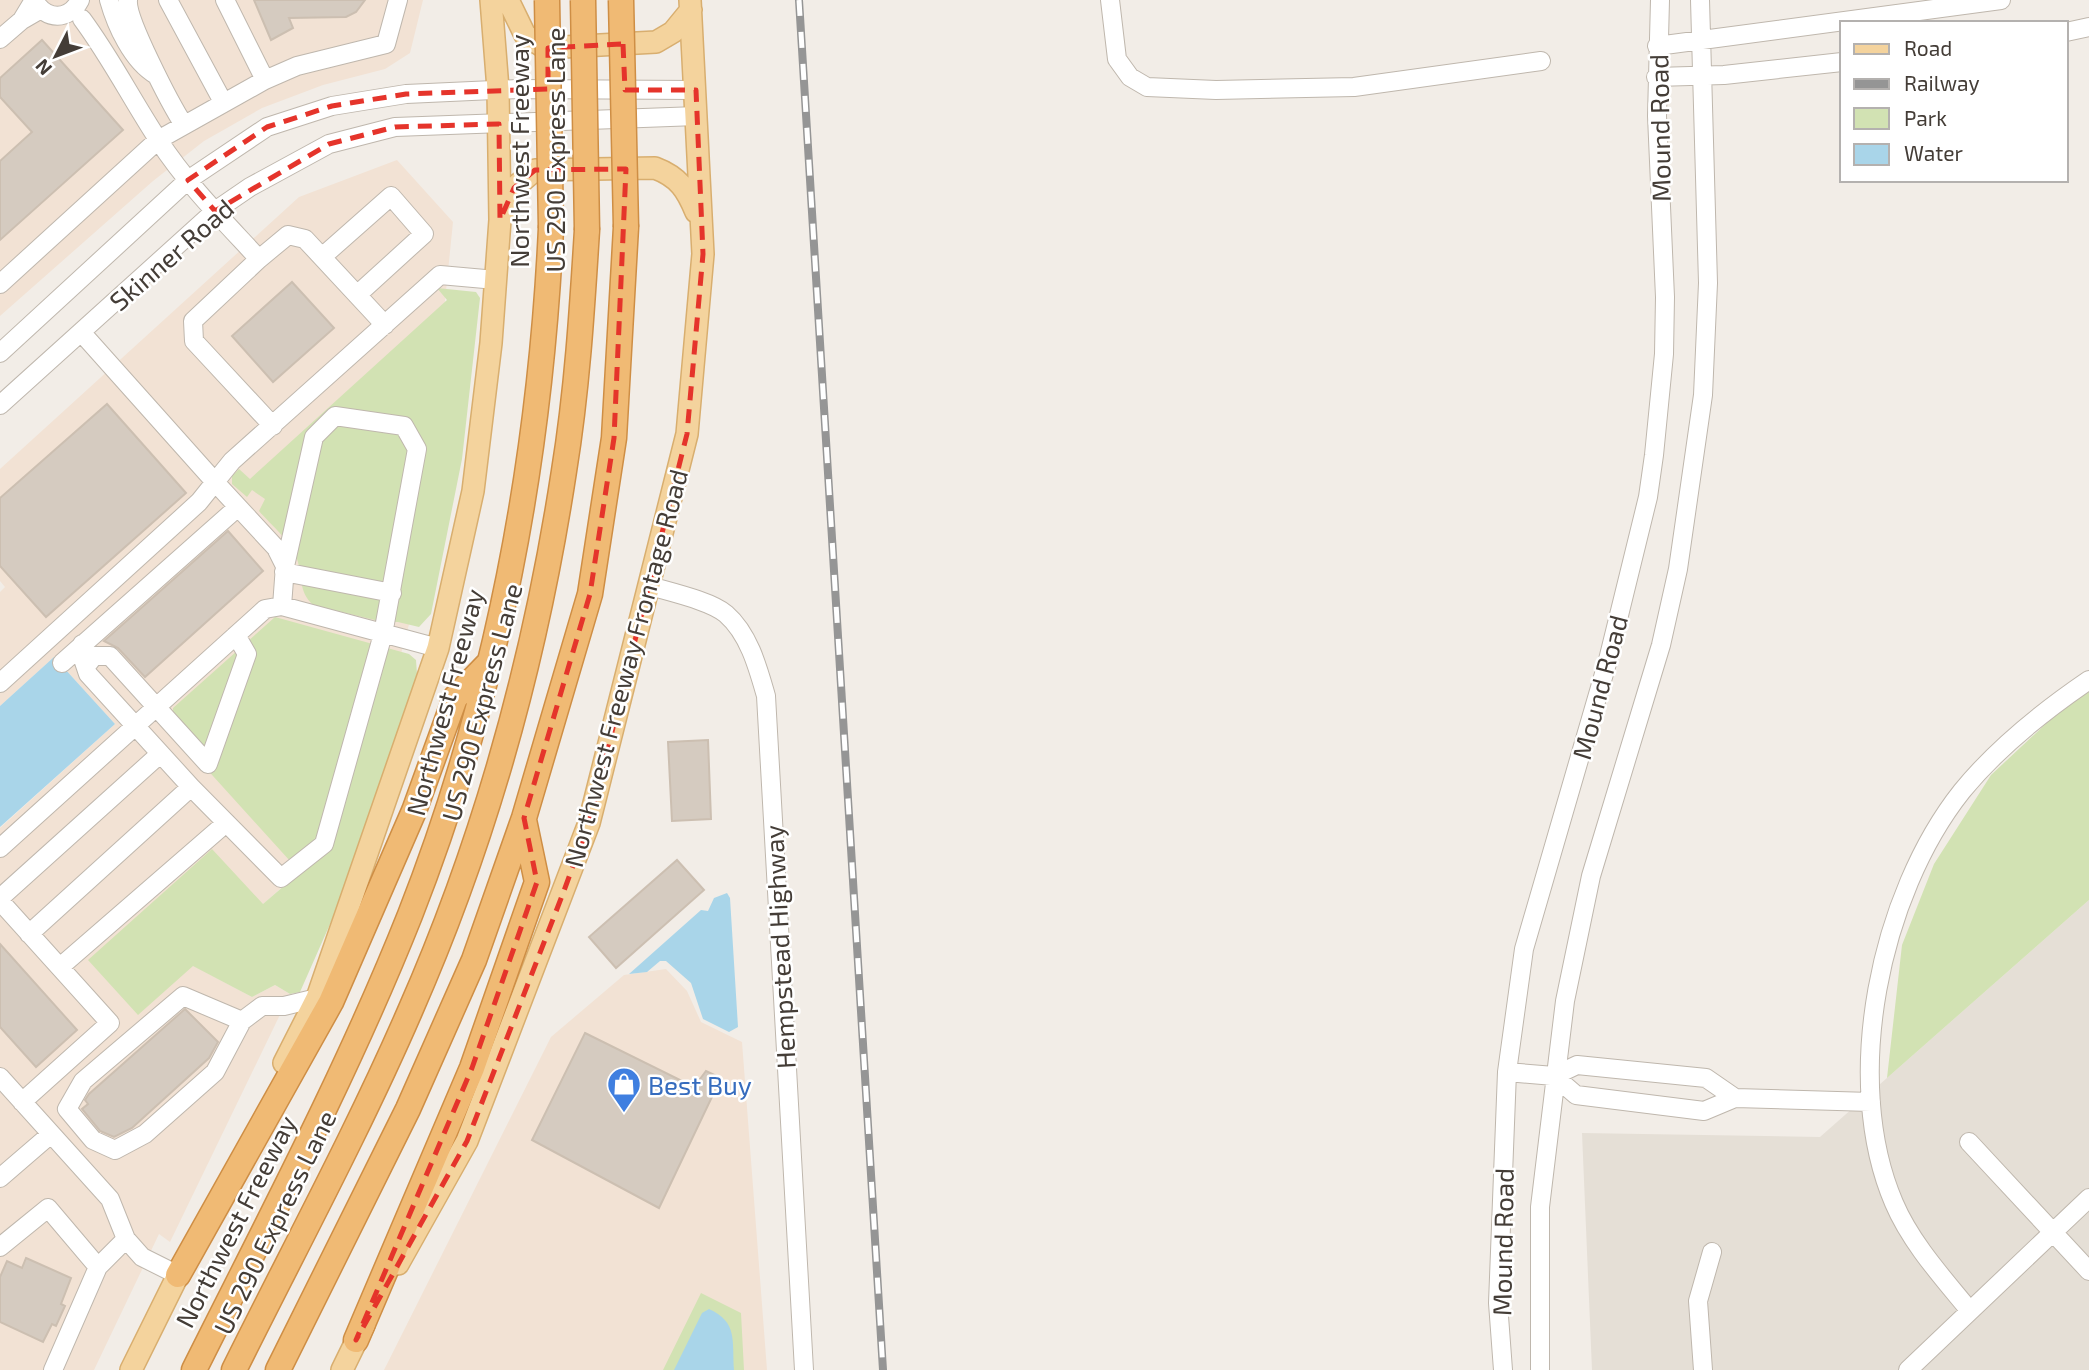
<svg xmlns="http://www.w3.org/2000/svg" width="2089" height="1370" font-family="'Exo 2',sans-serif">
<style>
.residential{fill:#e5dfd6}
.commercial{fill:#f2e2d4}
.green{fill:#d2e2b3}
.water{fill:#a9d5e9}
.building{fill:#d5cbc0;stroke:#ccbfb1;stroke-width:2}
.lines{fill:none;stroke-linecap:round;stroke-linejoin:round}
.minor-casing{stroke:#bfb7ad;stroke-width:20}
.major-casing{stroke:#d8ae6f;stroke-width:24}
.highway-casing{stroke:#ce8e45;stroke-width:27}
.minor{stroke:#fff;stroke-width:18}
.major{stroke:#f4d39d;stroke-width:21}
.highway{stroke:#f0ba74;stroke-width:24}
.rail-casing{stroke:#959595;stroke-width:8}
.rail{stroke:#fff;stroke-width:5;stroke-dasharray:16;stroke-linecap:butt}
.highway-bridge-casing{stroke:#ce8e45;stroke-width:27;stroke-linecap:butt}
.highway-bridge{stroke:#f0ba74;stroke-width:24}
.marked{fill:none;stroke:#e5342b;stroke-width:5;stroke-dasharray:14 9;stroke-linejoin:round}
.labels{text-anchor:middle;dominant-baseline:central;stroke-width:5;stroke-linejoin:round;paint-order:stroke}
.street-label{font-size:26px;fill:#443d37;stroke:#fff}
.shop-label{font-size:26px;fill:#366cbe;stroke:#fff;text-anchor:start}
</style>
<rect width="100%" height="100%" fill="#f2ede7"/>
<path class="residential" d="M2089,900V1370H1592L1582,1133L1820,1137Z"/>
<path class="commercial" d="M0,0H423L410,53L385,69L323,85L262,108L204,141L153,181L0,316Z
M397,160L453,222L414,606L373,757L347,829L194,966L252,997L275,985L290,994L170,1242L159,1234L94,1370H0V828L115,724L54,657L0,706V592L5,587L0,581V469L299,197Z
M666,969L687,991L701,1022L742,1042L767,1370H384L551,1037L624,975Z"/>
<path class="green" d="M437,288L476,292L480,298L462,459L431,614L419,627L398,622H383L313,605C298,591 303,577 297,559C291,541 271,525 259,511L265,499L252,490L247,497L232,484V476L239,469L250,479L447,300Z
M275,617L409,654L416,660L417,674L385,779L349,881L300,992L290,994L275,985L252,997L193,966L138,1015L88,960L212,849L263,904L300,872L165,723L173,716V708Z
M2089,690V900L1887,1078L1902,945L1934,864L1991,775L2066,705Z
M701,1293L741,1313L744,1370H663Z"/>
<path class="water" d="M54,657L115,724L0,827V706Z
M727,893L730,898L738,1027L729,1032L703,1019L691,983L666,961H660L647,972L629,974L701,910L708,911L714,898Z
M709,1309C738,1322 732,1341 734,1370H674L702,1313Z"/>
<path class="building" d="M254,0H365L356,12L346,17L289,18L293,28L271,40Z
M42,40L123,130L0,240V161L32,132L0,97V78Z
M292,282L334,328L273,382L232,336Z
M107,404L186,493L46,617L0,566V498Z
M228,531L263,571L145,677L118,648L104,641Z
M708,740L711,819L672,821L668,742Z
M677,860L704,890L616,968L589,937Z
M0,944L77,1030L36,1067L0,1027Z
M185,1009L218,1042L209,1058L132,1128L114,1137L100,1131L82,1109L88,1104L85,1100L89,1094Z
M585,1033L694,1087L706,1071L721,1078L659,1208L532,1140Z
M26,1258L71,1278L61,1304L65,1306L56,1326L52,1324L43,1342L0,1322V1277L7,1261L22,1268Z"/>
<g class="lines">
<g class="minor-casing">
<path id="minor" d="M34,0C46,21 69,21 80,0
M34,0L22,20L41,9
M109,0C116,25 132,61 156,75
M128,0C126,19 171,105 184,125
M168,0L223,102
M225,0L265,80
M1110,0L1117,59L1130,77L1147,87L1216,90L1354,87L1541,61
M82,19C111,58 132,100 159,141C187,184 224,221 259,259L193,321L194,341L273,426
M2066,32L2089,27
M0,39L22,20
M1657,46L2001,0
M1656,77L1724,75L1842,62
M322,257L391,196L424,234L357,295
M259,259L288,235L305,239L385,325
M0,284L158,140L265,80L297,66L386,44L398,0
M81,332L215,482L232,461L440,275L496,280
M0,353L188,180L267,127L332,106L406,94L517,89L696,90
M0,405L215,211L250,187L329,144L395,127L697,116
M284,572L392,593
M650,586C670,592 711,601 726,614C749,634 758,668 766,696L804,1370
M82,644V656L88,674L191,787L281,878L324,844L383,634L417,449L404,426L335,416L314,437L285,566
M62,663L238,507
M87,665L94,656H110L208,764L247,654L236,635
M0,683L199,502L215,482L276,548L285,566L282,606L438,648
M0,848L265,609L282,606
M0,898L160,754
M0,901L110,1023L22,1102
M29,934L191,787
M60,967L226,823
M242,1021L183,996L83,1081L67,1109L93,1140L115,1150L145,1134L215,1072L242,1021L262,1006H284L317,998
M1507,1072L1554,1076L1577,1065L1706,1078L1735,1098
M1554,1076L1576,1095L1704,1111L1735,1098L1871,1102
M0,1077L110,1199L126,1239L142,1257L178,1275
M1969,1142L2089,1271
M0,1178L51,1134
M0,1247L48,1208L98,1267
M1970,1311C1943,1278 1911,1243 1894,1203C1841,1080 1880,894 1962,791C1998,747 2042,712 2089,680
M53,1370L98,1267L126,1239
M1503,1370L1498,1303L1507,1072L1524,949L1608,660L1648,497L1654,455L1664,354L1665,297L1657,116L1660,0
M1540,1370V1207L1565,1001L1591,876L1661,645L1678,569L1703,395L1708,283L1700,0
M1703,1370L1698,1301L1712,1252
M1908,1370L2089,1198"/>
</g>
<g class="major-casing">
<path id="major" d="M508,0L525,35L545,48L656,42L673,32L691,10
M504,212L514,188L535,170L655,168C679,177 687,190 696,212
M284,1063L317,998L438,648L473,491L491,343L500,220L498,89L491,0
M398,1264L467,1141L589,823L687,434L703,254L690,0
M131,1370L185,1261
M342,1370L364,1325"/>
</g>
<g class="highway-casing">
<path id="highway" d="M178,1275L331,1002L414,811L455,698L488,664
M356,1340L472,1068L537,882L524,820
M194,1370C269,1220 348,1071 410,915C496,696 540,462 551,228
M234,1370C293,1251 357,1133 410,1011C485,841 536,655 564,471C577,391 582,311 587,230
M278,1370L408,1109L474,960L524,818L590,594L614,438L626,227"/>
</g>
<use href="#minor" class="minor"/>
<use href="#major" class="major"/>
<use href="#highway" class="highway"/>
<g class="rail-casing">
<path id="rail" d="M799,0L883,1370"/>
</g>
<use href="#rail" class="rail"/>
<g class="highway-bridge-casing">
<path id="highway-bridge" d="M547,0L551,228
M583,0L587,230
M621,0L626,227"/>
</g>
<use href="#highway-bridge" class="highway-bridge"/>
</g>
<path class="marked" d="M623,44L625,90H696L703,254L687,434L589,823L562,896L467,1141L356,1340L472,1068L537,882L524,818L590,594L614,438L626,169L535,170L514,188L500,220L499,124L395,127L329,144L215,211L188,180L267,127L332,106L406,94L548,89V48Z"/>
<defs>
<g id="shop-pin" transform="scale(1.75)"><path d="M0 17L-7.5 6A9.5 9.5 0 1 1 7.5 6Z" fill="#3f7fe0" stroke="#fff"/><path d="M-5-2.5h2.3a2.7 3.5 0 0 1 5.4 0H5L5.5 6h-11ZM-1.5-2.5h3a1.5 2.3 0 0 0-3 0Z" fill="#fff"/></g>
</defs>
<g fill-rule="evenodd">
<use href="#shop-pin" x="624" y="1084"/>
</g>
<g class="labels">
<g class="street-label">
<text transform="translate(1659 128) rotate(-91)">Mound Road</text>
<text transform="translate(554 150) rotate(-90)">US 290 Express Lane</text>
<text transform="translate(518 151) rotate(-90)">Northwest Freeway</text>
<text transform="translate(171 254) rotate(-41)">Skinner Road</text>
<text transform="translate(625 668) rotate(-75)">Northwest Freeway Frontage Road</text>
<text transform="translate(1599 687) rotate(-75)">Mound Road</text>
<text transform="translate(444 702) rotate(-75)">Northwest Freeway</text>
<text transform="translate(481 702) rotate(-75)">US 290 Express Lane</text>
<text transform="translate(779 947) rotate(-93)">Hempstead Highway</text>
<text transform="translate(235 1221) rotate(-63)">Northwest Freeway</text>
<text transform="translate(274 1222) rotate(-64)">US 290 Express Lane</text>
<text transform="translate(1502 1242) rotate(-89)">Mound Road</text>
</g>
<g class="shop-label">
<text x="648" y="1084">Best Buy</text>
</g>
</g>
<rect x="1840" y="21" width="228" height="161" fill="#ffffff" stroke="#b4b1af" stroke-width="2"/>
<rect x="1854" y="44" width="35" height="10" fill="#f4d39d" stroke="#b4b1af" stroke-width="2"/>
<text x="1904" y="56" font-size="21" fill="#443d37">Road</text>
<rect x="1854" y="79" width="35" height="10" fill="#959595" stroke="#b4b1af" stroke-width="2"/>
<text x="1904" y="91" font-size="21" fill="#443d37">Railway</text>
<rect x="1854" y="108" width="35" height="21" fill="#d2e2b3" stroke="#b4b1af" stroke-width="2"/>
<text x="1904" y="126" font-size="21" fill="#443d37">Park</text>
<rect x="1854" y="144" width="35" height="21" fill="#a9d5e9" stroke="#b4b1af" stroke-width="2"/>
<text x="1904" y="161" font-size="21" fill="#443d37">Water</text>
<g transform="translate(56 56) rotate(228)" stroke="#ffffff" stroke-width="5" paint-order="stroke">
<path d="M0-5L12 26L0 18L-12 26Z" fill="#443d37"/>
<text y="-10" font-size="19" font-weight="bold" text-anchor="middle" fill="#443d37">N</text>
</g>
</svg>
